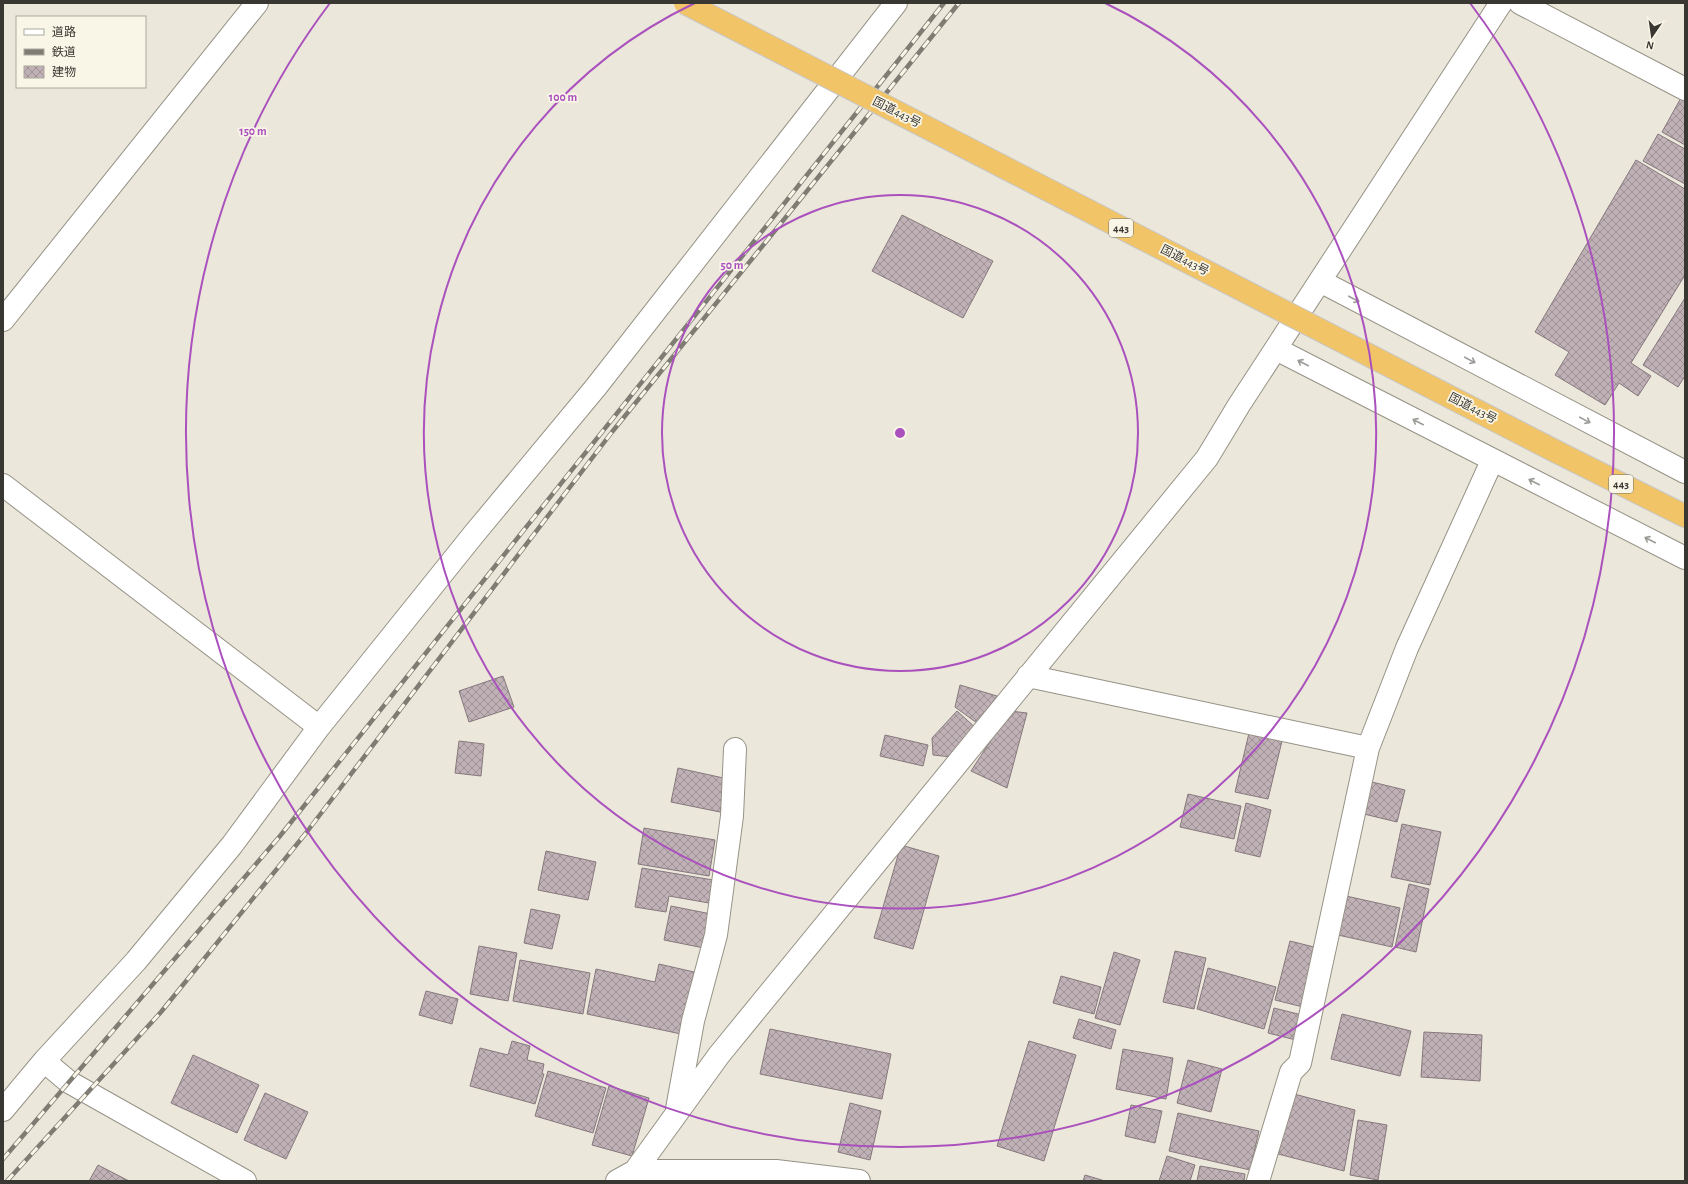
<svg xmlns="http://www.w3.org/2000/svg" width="1688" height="1184" font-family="'Alegreya Sans','Noto Sans JP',sans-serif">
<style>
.building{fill:url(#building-cross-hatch);stroke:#86787d}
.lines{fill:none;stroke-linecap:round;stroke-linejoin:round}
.minor-casing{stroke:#969286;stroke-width:24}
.trunk-casing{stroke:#c8c7c6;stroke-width:24}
.minor{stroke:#fff;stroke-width:22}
.trunk{stroke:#f2c468;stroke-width:22}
.rail-casing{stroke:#7f7c74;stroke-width:4.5}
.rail{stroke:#f9f5e7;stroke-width:3;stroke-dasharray:9;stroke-linecap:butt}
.trunk-bridge-casing{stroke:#c8c7c6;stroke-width:24;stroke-linecap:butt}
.trunk-bridge{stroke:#f2c468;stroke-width:22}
.oneway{stroke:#9c9b98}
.ring{fill:none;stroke:#aa51be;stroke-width:2}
.labels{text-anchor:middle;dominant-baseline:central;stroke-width:3.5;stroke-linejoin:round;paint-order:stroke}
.shield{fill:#f9f5e7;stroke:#737068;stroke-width:1}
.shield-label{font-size:11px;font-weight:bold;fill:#393732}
.street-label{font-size:12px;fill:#393732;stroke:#f9f5e7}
.centre{fill:#aa51be;stroke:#f9f5e7;stroke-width:2}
.ring-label{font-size:12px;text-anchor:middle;font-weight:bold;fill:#aa51be;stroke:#f9f5e7;stroke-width:3.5;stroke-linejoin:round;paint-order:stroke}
</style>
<defs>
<pattern id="building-cross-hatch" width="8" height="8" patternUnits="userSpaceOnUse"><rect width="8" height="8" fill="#c0b1b7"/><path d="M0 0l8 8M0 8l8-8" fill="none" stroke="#9d9195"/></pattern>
</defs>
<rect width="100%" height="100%" fill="#ebe7da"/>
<path class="building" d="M1682,96L1685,98V145L1662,132Z
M1658,134L1685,149V184L1643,161Z
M1636,160L1685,189V275L1631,363L1651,376L1638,396L1619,383L1605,405L1555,375L1569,352L1535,332Z
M902,215L993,261L963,318L872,271Z
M1685,298V376L1678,387L1643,365Z
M503,676L514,707L469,722L459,691Z
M960,685L997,696L977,723L955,707Z
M957,711L977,729L952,757L933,755L932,738Z
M1010,711L1027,713L1007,788L971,771Z
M1249,733L1282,741L1268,799L1235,792Z
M885,735L928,745L923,766L880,756Z
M459,741L484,744L481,776L455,773Z
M678,768L728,779L720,812L671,802Z
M1372,782L1405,790L1397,822L1364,814Z
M1188,794L1241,806L1234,839L1180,827Z
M1246,803L1271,810L1260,857L1235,851Z
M1402,824L1441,832L1430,885L1391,877Z
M644,828L715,840L709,876L638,864Z
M901,845L939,856L913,949L874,938Z
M546,851L596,862L588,900L538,890Z
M642,868L713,880L709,903L669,896L666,912L635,907Z
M1409,884L1429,889L1416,952L1395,947Z
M1346,896L1400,908L1392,947L1338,935Z
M671,906L711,914L704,948L664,940Z
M531,909L560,915L552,949L524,943Z
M1290,941L1318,948L1303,1007L1275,1000Z
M479,946L517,953L508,1001L470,994Z
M1175,951L1206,958L1194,1009L1163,1002Z
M1114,952L1140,960L1120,1025L1095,1018Z
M520,960L590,973L583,1014L513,1001Z
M659,964L694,972L681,1034L587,1014L596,969L655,982Z
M1208,968L1276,987L1264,1029L1197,1009Z
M1061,976L1101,987L1094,1014L1053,1003Z
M426,991L458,999L452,1024L419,1015Z
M1274,1008L1302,1015L1296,1040L1268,1033Z
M1342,1014L1411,1031L1400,1076L1331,1059Z
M1079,1019L1116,1030L1111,1049L1073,1038Z
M770,1029L891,1054L882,1099L760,1074Z
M1424,1032L1482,1035L1480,1081L1421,1077Z
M512,1041L530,1046L527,1060L544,1064L542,1074H544L535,1104L470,1086L480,1048L508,1055Z
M1029,1041L1076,1055L1044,1161L997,1146Z
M1123,1049L1173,1058L1166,1099L1116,1089Z
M193,1055L259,1085L237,1133L171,1103Z
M1188,1060L1222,1069L1211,1112L1177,1103Z
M548,1071L606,1088L593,1133L535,1116Z
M609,1086L649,1098L632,1156L592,1145Z
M265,1093L308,1112L286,1159L244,1140Z
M1294,1094L1355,1110L1344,1171L1278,1154Z
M850,1103L881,1111L870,1160L838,1152Z
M1131,1105L1162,1111L1155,1143L1125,1136Z
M1178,1113L1259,1131L1250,1170L1169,1151Z
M1358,1120L1387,1125L1378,1180L1350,1175Z
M1167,1156L1195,1165L1190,1181H1159Z
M98,1165L129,1181H89Z
M1200,1166L1245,1174L1244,1181H1197Z
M1085,1175L1105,1181H1083Z"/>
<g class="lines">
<g class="minor-casing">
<path id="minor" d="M1520,3L1685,89
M1320,281L1685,472
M3,320L257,3
M1276,349L1685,558
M3,485L319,727
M1028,676L1368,748
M44,1061L136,961L232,845L319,727L474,534L596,387L896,3
M677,1109L693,1021L716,935L732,816L735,749
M3,1110L44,1061L69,1082L245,1181
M635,1171H776L859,1181
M617,1181L635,1171L719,1055L1207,458L1239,405L1501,3
M1258,1181L1291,1072L1300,1063L1368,748L1407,648L1492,461"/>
</g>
<g class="trunk-casing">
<path id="trunk" d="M1557,452L1685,516"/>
</g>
<use href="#minor" class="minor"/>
<use href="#trunk" class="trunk"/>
<g class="rail-casing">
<path id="rail" d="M3,1159L280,836L944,3
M7,1181L161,1012L306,833L612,432L959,3"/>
</g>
<use href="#rail" class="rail"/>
<g class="trunk-bridge-casing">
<path id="trunk-bridge" d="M685,3L1557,452"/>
</g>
<use href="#trunk-bridge" class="trunk-bridge"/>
</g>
<defs><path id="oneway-shaft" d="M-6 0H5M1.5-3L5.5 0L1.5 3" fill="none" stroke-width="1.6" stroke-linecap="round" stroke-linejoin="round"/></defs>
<g class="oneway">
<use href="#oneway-shaft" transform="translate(1354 299) rotate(28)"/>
<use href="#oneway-shaft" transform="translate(1470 360) rotate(28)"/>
<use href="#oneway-shaft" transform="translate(1303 363) rotate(-153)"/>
<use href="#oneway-shaft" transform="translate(1585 420) rotate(28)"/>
<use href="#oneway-shaft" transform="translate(1418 422) rotate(-153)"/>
<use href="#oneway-shaft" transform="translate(1534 482) rotate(-153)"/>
<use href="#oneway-shaft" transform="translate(1650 540) rotate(-153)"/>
</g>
<g class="ring">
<circle cx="900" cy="433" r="238"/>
<path d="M1105 3A476 476 0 1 1 695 3"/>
<path d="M1470 3A714 714 0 1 1 330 3"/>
</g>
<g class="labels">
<g class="shield">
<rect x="1109" y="219" width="24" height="18" rx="3"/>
<rect x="1609" y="475" width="24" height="18" rx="3"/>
</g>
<g class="shield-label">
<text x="1121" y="228">443</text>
<text x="1621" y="484">443</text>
</g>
<g class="street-label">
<text transform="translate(897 112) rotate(27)">国道443号</text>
<text transform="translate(1185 260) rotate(27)">国道443号</text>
<text transform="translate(1473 408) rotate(27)">国道443号</text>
</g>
</g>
<circle cx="900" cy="433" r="6" class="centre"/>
<g class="ring-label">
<text x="563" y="101">100 m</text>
<text x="253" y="135">150 m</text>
<text x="732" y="269">50 m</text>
</g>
<rect width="1688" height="1184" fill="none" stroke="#393732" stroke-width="8"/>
<rect x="16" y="16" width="130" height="72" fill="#f9f5e7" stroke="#aca99f"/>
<rect x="24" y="29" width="20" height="6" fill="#ffffff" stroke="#aca99f"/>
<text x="52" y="36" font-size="12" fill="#393732">道路</text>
<rect x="24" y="49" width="20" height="6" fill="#7f7c74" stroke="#aca99f"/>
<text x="52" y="56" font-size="12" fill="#393732">鉄道</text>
<rect x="24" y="66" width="20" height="12" fill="url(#building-cross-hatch)" stroke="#aca99f"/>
<text x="52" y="76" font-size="12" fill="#393732">建物</text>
<g transform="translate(1652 36) rotate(193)" stroke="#f9f5e7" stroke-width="3" paint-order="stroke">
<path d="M0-3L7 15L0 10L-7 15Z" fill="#393732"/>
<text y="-6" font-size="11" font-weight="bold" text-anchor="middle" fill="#393732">N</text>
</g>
</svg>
